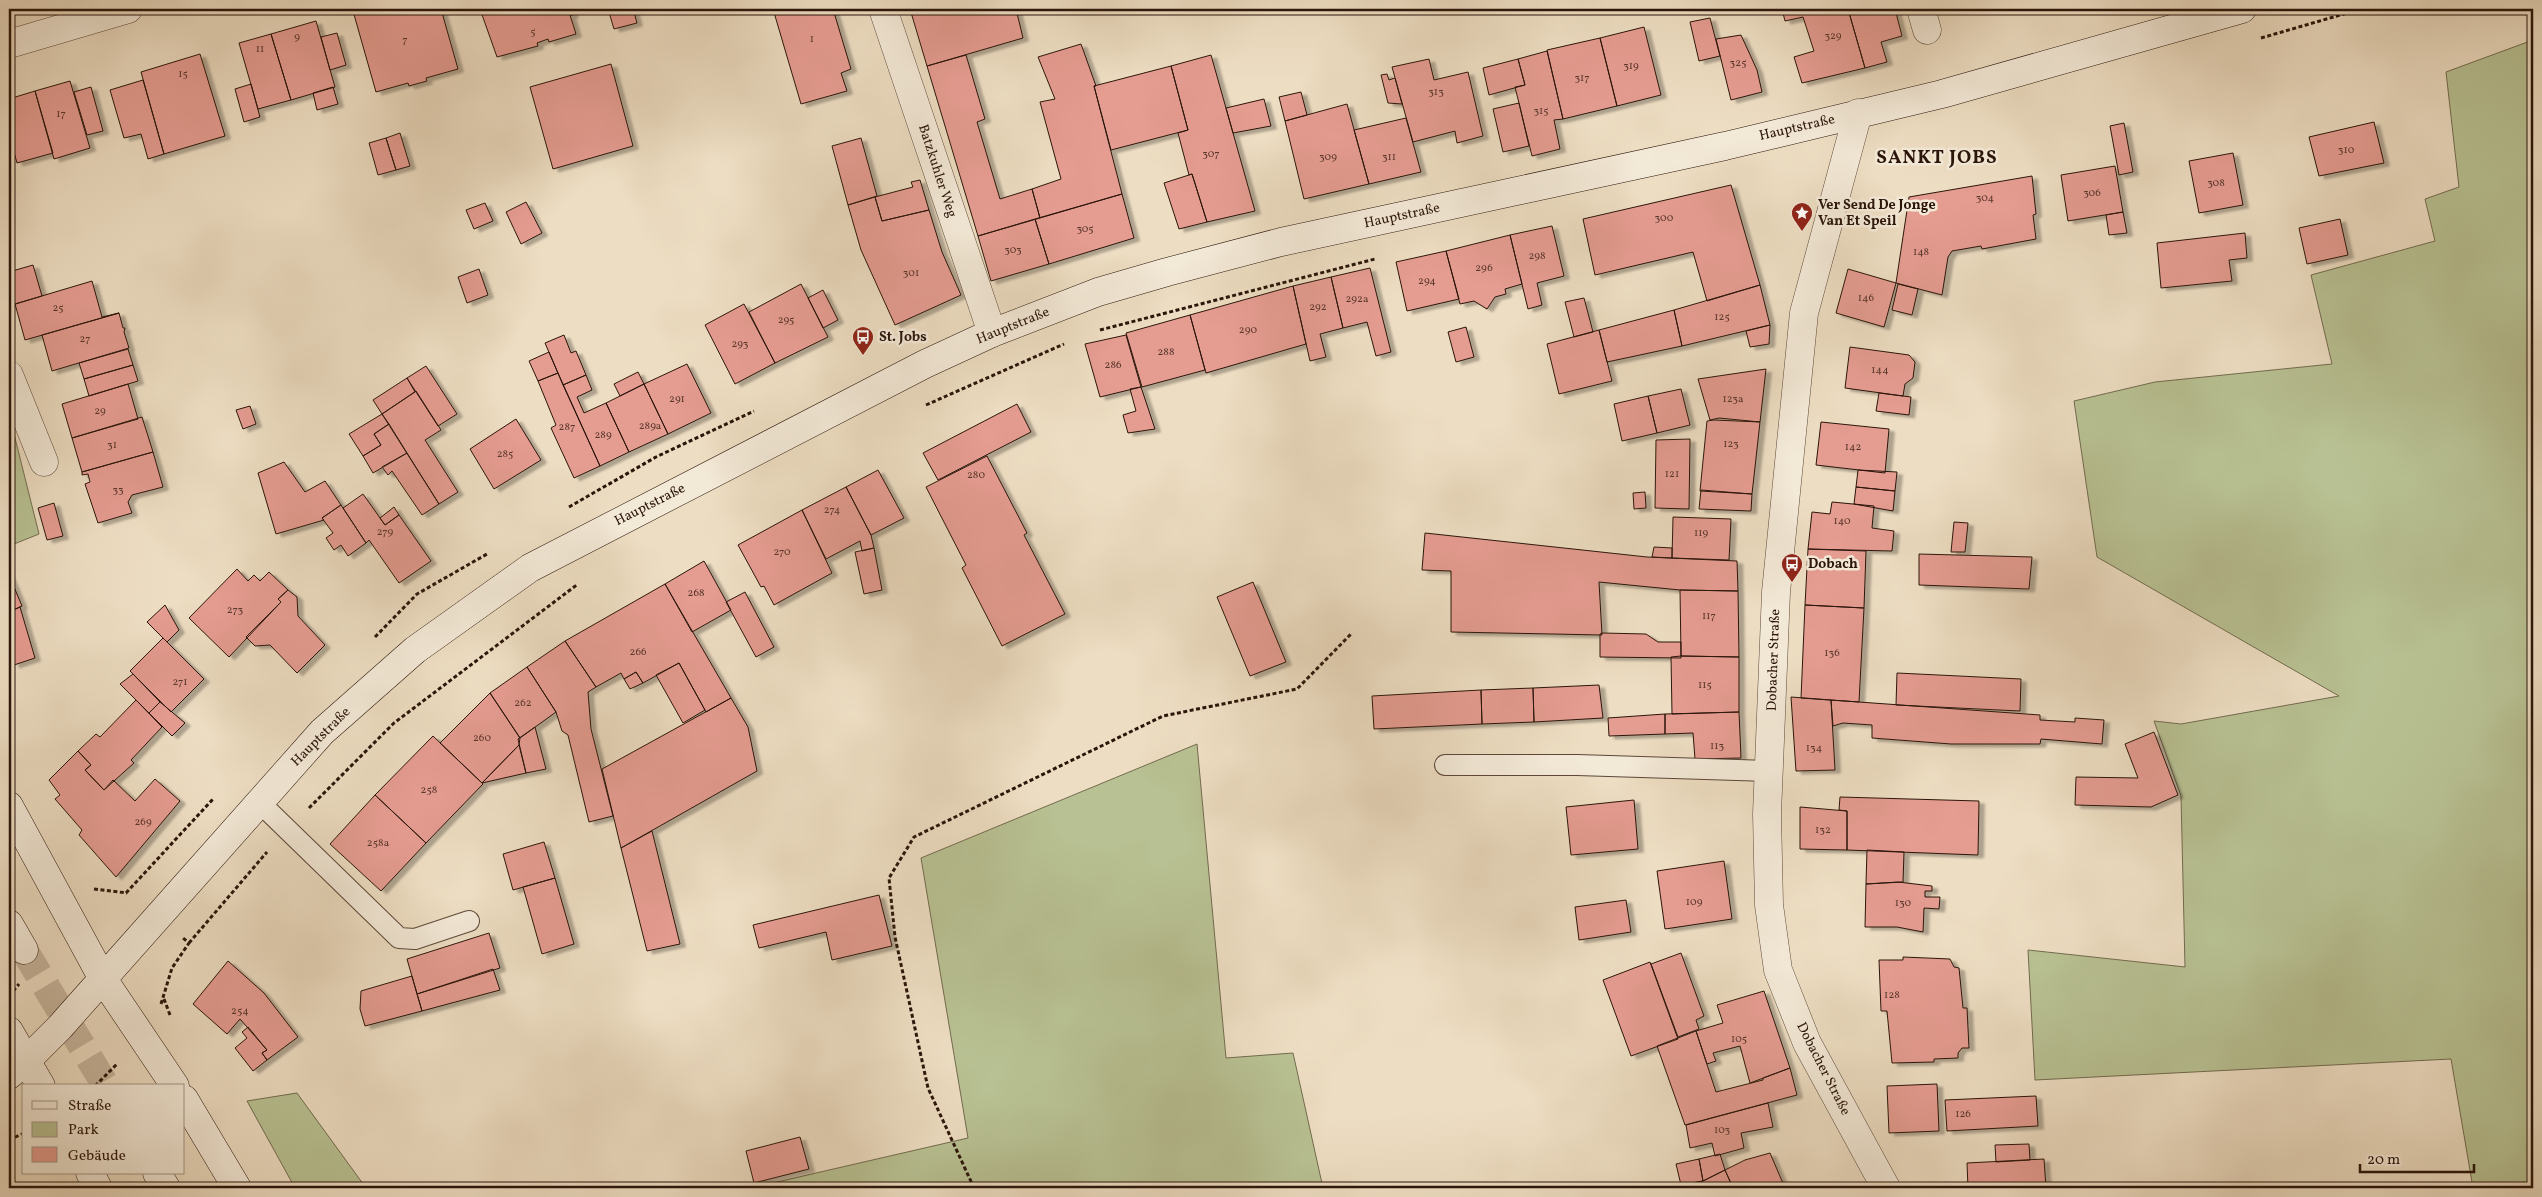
<svg xmlns="http://www.w3.org/2000/svg" width="2542" height="1197" font-family="Vollkorn,serif">
<style>
.green{fill:#b8c193;stroke:#726b4e}
.building{fill:#e59c91;stroke:#2b150a;filter:url(#shadow)}
.lines{fill:none;stroke-linecap:round;stroke-linejoin:round}
.secondary-tunnel{stroke:#c6b59d;stroke-width:28;stroke-dasharray:28 14;stroke-linecap:butt}
.lane-casing{stroke:#5c4738;stroke-width:22}
.street-casing{stroke:#5c4738;stroke-width:29}
.secondary-casing{stroke:#2b150a;stroke-width:29}
.path{stroke:#2b150a;stroke-width:3;stroke-dasharray:4 2.5;stroke-linecap:butt}
.lane{stroke:#f3e9d7;stroke-width:20}
.street{stroke:#f3e9d7;stroke-width:28}
.secondary{stroke:#f3e9d7;stroke-width:28}
.labels{text-anchor:middle;dominant-baseline:central;stroke-width:5;stroke-linejoin:round;paint-order:stroke}
.number-label{font-size:11px;fill:#5a372c}
.street-label{font-size:14px;fill:#2b150a;stroke:#f3e9d7}
.poi-label{font-size:14px;font-weight:bold;fill:#2b150a;stroke:#f3e9d7;text-anchor:start}
.district-label{font-size:19px;font-weight:bold;letter-spacing:1px;fill:#2b150a;stroke:#f3e9d7}
</style>
<defs>
<filter id="shadow"><feDropShadow dx="5.5" dy="3" stdDeviation="1" flood-color="#0004"/></filter>
</defs>
<rect width="100%" height="100%" fill="#edddc2"/>
<filter id="stains"><feTurbulence type="fractalNoise" baseFrequency=".004" numOctaves="4"/><feColorMatrix values="0 0 0 0 .2 0 0 0 0 .09 0 0 0 0 .02 0 0 0 .5 -.17"/></filter>
<radialGradient id="worn" r=".72"><stop offset=".6" stop-color="#630" stop-opacity="0"/><stop offset="1" stop-color="#630" stop-opacity=".3"/></radialGradient>
<path class="green" d="M2533,40V1188H2473L2451,1059L2035,1080L2028,950L2185,967L2181,796L2154,721L2181,724L2339,696L2097,557L2074,401L2155,382L2332,364L2311,275L2435,241L2425,199L2459,187L2446,72Z
M9,430L14,434L39,534L9,546Z
M1197,744L1226,1058L1293,1053L1323,1188H751L968,1138L921,858Z
M297,1093L366,1188H295L247,1101Z"/>
<path class="building" d="M359,9H441L458,69L426,78L427,81L409,86L408,83L376,92L353,11Z
M480,9H571L573,15H570L576,34L549,42L548,39L537,43L538,46L497,57Z
M608,9H633L637,23L614,29Z
M773,9H833L851,69L841,73L847,91L801,104Z
M910,9H1016L1023,38L927,66Z
M1782,9H1848L1865,68L1802,83L1794,57L1814,51L1803,17L1785,21Z
M1848,9H1895L1902,36L1881,42L1887,62L1865,68Z
M1710,18L1720,56L1699,61L1690,22Z
M316,21L335,87L291,100L271,34Z
M1644,27L1661,95L1617,106L1600,38Z
M337,33L346,65L330,70L321,37Z
M271,34L291,100L258,109L239,43Z
M1741,35L1757,70L1762,92L1731,100L1716,39Z
M1600,38L1617,106L1563,119L1547,50Z
M1081,44L1096,86H1094L1122,194L1040,218L1032,189L1061,179L1040,102L1055,99L1038,57Z
M1547,51L1563,119L1554,120L1560,149L1532,156L1515,87L1525,85L1518,59Z
M200,54L225,136L164,154L141,72Z
M966,55L985,119L977,122L1000,199L1032,189L1040,218L978,236L927,66Z
M1211,55L1255,211L1207,222L1192,174L1189,175L1178,133L1188,130L1171,66Z
M1429,59L1434,80L1468,72L1483,136L1457,143L1455,131L1413,142L1392,67Z
M1518,59L1525,85L1489,95L1483,68Z
M611,64L633,146L553,169L530,87Z
M1171,66L1188,130L1111,150L1094,86Z
M1387,74L1389,80L1395,78L1402,104L1388,103L1381,75Z
M143,80L164,154L148,159L141,134L124,138L110,90Z
M70,81L90,148L54,159L35,91Z
M251,84L260,117L244,122L235,89Z
M91,87L103,131L87,135L74,92Z
M333,87L338,104L317,110L313,93Z
M35,91L53,153L17,163L9,134V99Z
M1301,92L1307,115L1285,121L1279,97Z
M1264,99L1271,126L1233,133L1226,108Z
M1519,103L1529,146L1503,152L1493,109Z
M1347,104L1369,184L1304,199L1285,121Z
M1406,118L1421,172L1369,184L1354,130Z
M2374,122L2384,163L2319,176L2309,137Z
M2124,123L2133,172L2119,175L2110,126Z
M400,133L410,166L396,170L386,138Z
M386,138L396,170L378,175L369,143Z
M861,138L877,196L848,205L832,146Z
M2233,153L2243,205L2199,213L2189,161Z
M2115,166L2123,212L2068,221L2061,175Z
M1192,174L1207,222L1179,229L1164,183Z
M2032,176L2036,214L2033,215L2036,239L1982,249L1981,246L1952,251L1948,257L1942,295L1896,283L1909,197Z
M920,180L929,210L882,221L875,197L913,187L911,182Z
M1731,185L1760,285L1707,301L1693,252L1595,275L1583,219Z
M1122,194L1134,238L1049,264L1035,219Z
M875,197L882,221L929,210L942,252L961,295L895,325L861,250L848,205Z
M526,202L542,233L521,244L506,212Z
M485,203L493,221L474,229L466,210Z
M2123,212L2127,233L2109,235L2106,215Z
M1035,219L1049,264L991,281L978,236Z
M2340,219L2348,255L2307,264L2299,228Z
M1552,226L1564,276L1537,283L1542,305L1528,309L1510,235Z
M2245,233L2247,258L2229,260L2232,281L2161,288L2157,243Z
M1510,235L1522,284L1505,289L1506,294L1495,297L1487,309L1474,301L1460,304L1446,251Z
M1446,251L1459,299L1407,311L1396,262Z
M33,265L42,296L9,306V272Z
M1370,268L1391,352L1376,356L1367,322L1343,328L1331,277Z
M479,269L488,295L467,303L458,277Z
M1848,269L1896,283L1884,327L1836,313Z
M1331,277L1343,328L1320,334L1326,357L1310,361L1293,286Z
M92,281L102,317L119,313L25,340L15,304Z
M801,284L828,337L775,363L749,312Z
M1898,284L1918,289L1912,315L1892,310Z
M1760,285L1770,325L1682,346L1674,310Z
M1293,286L1306,344L1206,373L1190,315Z
M823,290L838,320L823,328L808,298Z
M1584,298L1593,332L1574,337L1565,302Z
M744,304L775,363L735,384L705,325Z
M1674,310L1682,346L1607,362L1599,330Z
M119,313L123,328H125L124,332L129,348L52,371L42,335Z
M1190,315L1205,370L1142,387L1126,333Z
M1770,325L1769,344L1750,347L1746,331Z
M1466,327L1474,357L1456,362L1448,332Z
M1599,330L1612,381L1559,394L1547,344Z
M564,335L571,353L576,351L586,375L563,385L545,343Z
M1126,335L1141,387L1100,397L1085,344Z
M1850,347L1909,355L1915,362L1913,378L1905,384L1903,396L1845,388Z
M128,349L133,365L84,379L79,363Z
M549,352L558,373L538,381L529,361Z
M687,364L711,413L668,434L644,384Z
M133,365L138,381L89,396L84,379Z
M426,366L457,414L438,426L407,378Z
M1766,369L1760,422L1719,418L1710,420L1698,379Z
M638,372L644,384L620,396L614,384Z
M558,373L600,466L574,478L551,428L556,425L538,381Z
M586,375L592,390L577,397L584,413L606,403L629,452L600,466L563,385Z
M407,378L415,392L382,414L373,400Z
M128,384L138,419L72,438L62,404Z
M644,384L668,434L629,452L606,403Z
M1141,387L1155,429L1128,433L1123,415L1136,411L1130,389Z
M1681,389L1690,425L1657,433L1648,396Z
M416,391L441,430L425,440L458,492L439,504L382,414Z
M1879,393L1911,397L1909,415L1876,411Z
M1648,396L1657,433L1622,441L1614,404Z
M1017,404L1031,432L938,480L923,453Z
M250,406L256,424L243,429L236,410Z
M382,414L389,424L374,434L381,445L363,456L349,434Z
M142,417L153,452L82,472L72,438Z
M516,419L541,460L494,489L470,449Z
M1714,420L1760,422L1752,494L1700,491L1707,421Z
M1821,422L1889,429L1885,473L1816,465Z
M389,424L407,453L373,473L363,456L381,445L374,434Z
M1690,439L1689,509L1655,508L1656,440Z
M153,452L163,487L132,495L128,502L132,513L98,523L85,484L90,482L88,474L82,475V472Z
M407,453L439,504L422,515L392,471L388,475L382,467Z
M987,456L1027,533L1024,535L1065,614L1002,646L962,568L966,565L926,487Z
M284,462L305,492L325,481L341,505L322,518L324,520L276,534L258,473Z
M878,470L904,518L871,535L846,487Z
M1858,470L1897,472L1895,491L1856,487Z
M846,487L871,535L874,548L862,551L860,541L826,559L802,510Z
M1856,487L1895,491L1893,511L1854,504Z
M1701,490L1752,494L1751,511L1699,509Z
M1645,492L1646,508L1634,509L1633,493Z
M363,494L385,525L399,515L431,561L399,583L369,540L366,543L343,508Z
M1832,502L1874,506L1872,528L1894,531L1892,551L1808,549L1812,512L1830,514Z
M54,503L63,536L47,540L38,508Z
M341,505L366,543L348,556L341,545L334,550L326,538L333,533L322,518Z
M394,507L399,515L385,525L380,518Z
M802,510L832,573L774,605L764,586L761,587L738,545Z
M1673,517L1731,519L1729,560L1672,558Z
M1954,522L1968,523L1965,552H1951Z
M1425,533L1647,557L1737,561L1738,591L1680,590L1599,582L1602,635L1451,632V571L1422,570Z
M1654,547L1672,548V558L1652,557Z
M874,548L882,590L864,594L855,552Z
M1808,549L1866,551L1864,608L1805,605Z
M1919,554L2032,557L2029,589L1919,585Z
M704,561L731,610L692,632L665,584Z
M237,569L248,581L254,575L260,581L269,572L288,590L278,599L281,602L229,657L189,618Z
M9,575L22,606L9,612Z
M1253,582L1286,662L1250,676L1217,597Z
M665,584L731,698L706,712L679,663L643,683L636,672L624,679L621,673L596,687L565,641Z
M288,590L297,597L298,616L325,645L297,673L270,645L255,646L246,637L281,602L278,599Z
M1680,590L1738,591L1739,657L1681,656Z
M745,592L774,647L756,657L726,602Z
M165,605L179,630L167,642L147,622Z
M1805,605L1864,608L1859,702L1801,698Z
M20,607L35,658L14,665L9,650V612Z
M1602,633L1646,634L1658,642H1681V658L1600,657V634Z
M163,638L204,679L171,712L130,671Z
M565,641L596,687L588,692L591,729L613,816L589,822L568,735L562,731L556,712L527,667Z
M1681,656L1739,657V712L1672,714L1671,657Z
M679,663L705,710L683,723L656,675Z
M527,667L556,712L520,738L490,693Z
M636,672L643,683L630,689L624,679Z
M1897,673L2021,679L2020,711L1896,705Z
M133,674L160,702L149,713L120,684Z
M1599,685L1603,718L1534,722L1533,688Z
M1533,688L1534,722L1482,724L1481,690Z
M1481,690L1482,724L1374,729L1372,696Z
M490,693L520,738L519,745L482,783L440,743Z
M1791,697L1831,700L1835,770L1796,771Z
M731,698L748,727L757,771L621,848L602,769Z
M136,700L162,727L131,760L134,763L104,790L85,770L91,765L78,751L96,734L100,737Z
M1831,700L2040,715V720L2075,722V718L2104,720L2102,744L2041,739L2040,744H1951L1872,738V725L1843,723L1833,726Z
M160,702L185,723L172,736L149,713Z
M1739,712L1741,758L1695,759L1693,733L1665,734V714Z
M1665,714V734L1609,736L1608,718Z
M535,727L546,769L526,773L518,739Z
M2154,732L2178,795L2151,807L2075,805L2076,777L2138,778L2125,744Z
M433,736L483,784L426,843L375,795Z
M519,745L526,773L482,783Z
M78,751L91,765L85,770L104,790L113,780L135,801L155,779L180,801L116,877L79,835L82,830L55,799L60,795L49,780Z
M375,795L426,843L381,891L330,844Z
M1840,797L1979,801L1978,855L1847,850V811L1839,810Z
M1634,800L1638,849L1571,855L1566,807Z
M1800,807L1847,811V850L1800,849Z
M652,831L680,944L647,951L621,848Z
M544,842L555,878L513,890L503,854Z
M1867,850L1904,852L1903,882L1866,884Z
M1724,861L1732,919L1665,929L1657,871Z
M555,878L574,944L542,954L523,887Z
M1898,882L1932,886V891H1925V897H1940L1939,909L1924,908L1923,932L1897,927H1865L1866,884Z
M879,895L892,946L832,960L826,932L759,948L753,925Z
M1626,900L1631,932L1579,940L1575,907Z
M489,933L500,968L417,994L407,959Z
M1681,953L1704,1016L1696,1020L1699,1029L1678,1037L1651,964Z
M1903,957L1950,959L1954,967L1959,968L1963,1008H1967L1969,1048H1962L1958,1053V1058L1934,1059V1062L1892,1063L1887,1011H1881L1879,960H1903Z
M228,961L264,993L298,1037L267,1060L262,1053L267,1050L240,1019L227,1034L193,1004Z
M1650,962L1678,1039L1631,1056L1603,980Z
M493,969L500,990L422,1011L417,994Z
M412,976L422,1011L365,1026L360,1009L361,991Z
M1764,991L1790,1068L1750,1083L1740,1046L1713,1053L1716,1061L1707,1064L1696,1031L1723,1023L1717,1005Z
M248,1027L267,1050L262,1053L267,1060L253,1071L235,1048L247,1038L242,1032Z
M1696,1031L1716,1092L1763,1080V1078L1790,1068L1797,1095L1685,1125L1657,1046Z
M1937,1084L1939,1131L1889,1133L1887,1086Z
M2036,1096L2038,1126L1947,1131L1945,1100Z
M1768,1103L1773,1127L1741,1133L1744,1148L1715,1156L1712,1143L1690,1148L1686,1125Z
M800,1137L809,1169L754,1183L746,1151Z
M2029,1144L2030,1160L1996,1162L1995,1145Z
M1770,1153L1785,1188H1733L1725,1170L1745,1160Z
M1720,1154L1725,1170L1703,1181L1699,1159Z
M1699,1159L1703,1181L1681,1185L1676,1164Z
M2044,1159L2046,1188H1968L1967,1163Z
M1725,1170L1733,1188H1682L1681,1185L1703,1181Z"/>
<g class="lines">
<path class="secondary-tunnel" d="M24,950L106,1086"/>
<g class="lane-casing">
<path id="lane" d="M1445,765H1577L1769,771
M259,802L399,938L415,939L469,921"/>
</g>
<g class="street-casing">
<path id="street" d="M883,9L992,333
M1921,9L1927,30
M9,44L128,9
M1858,113L1804,313L1776,592L1767,814L1769,905L1778,970L1807,1043L1886,1188
M9,375L44,462"/>
</g>
<g class="secondary-casing">
<path id="secondary" d="M9,806L103,979L175,1086
M9,924L24,950
M9,1031L41,1086
M9,1075L27,1060L60,1027L322,732L415,650L530,568L925,364L992,333L1098,292L1167,272L1281,242L1725,146L1942,94L2242,9
M184,1099L237,1188
M90,1173L98,1188
M157,1173L166,1188"/>
</g>
<path class="path" d="M2261,38L2361,9
M1100,330L1375,259
M926,405L1064,344
M569,507L656,457L754,411
M375,637L417,594L487,554
M309,808L394,723L578,584
M94,889L127,893
M126,893L213,799
M189,943L267,852
M9,996L19,984
M164,999L170,1015
M161,1004L172,968L189,943L183,938
M95,1086L118,1063
M9,1140L24,1133
M974,1188L928,1088L895,937L889,878L914,837L1163,716L1297,689L1352,633"/>
<use href="#lane" class="lane"/>
<use href="#street" class="street"/>
<use href="#secondary" class="secondary"/>
</g>
<defs>
<g id="sight-pin" transform="scale(1.125)"><path d="M0 17L-7.5 6A9.5 9.5 0 1 1 7.5 6Z" fill="#8f2418" stroke="#f3e9d7"/><path d="M0-6L1.8-2.2L6-1.7L2.9 1.2L3.7 5.4L0 3.3L-3.7 5.4L-2.9 1.2L-6-1.7L-1.8-2.2Z" fill="#fff"/></g>
<g id="bus-pin" transform="scale(1.125)"><path d="M0 17L-7.5 6A9.5 9.5 0 1 1 7.5 6Z" fill="#8f2418" stroke="#f3e9d7"/><path d="M-5-6H5V4H4V6H2V4H-2V6H-4V4H-5ZM-3.5-4V0h7V-4ZM-3.5 1.2v1.5H-2V1.2ZM2 1.2v1.5H3.5V1.2Z" fill="#fff"/></g>
</defs>
<g fill-rule="evenodd">
<use href="#sight-pin" x="1802" y="213"/>
<use href="#bus-pin" x="863" y="337"/>
<use href="#bus-pin" x="1792" y="564"/>
</g>
<g class="labels">
<g class="number-label">
<text x="533" y="32">5</text>
<text x="1833" y="36">329</text>
<text x="297" y="37">9</text>
<text x="812" y="39">1</text>
<text x="405" y="40">7</text>
<text x="260" y="49">11</text>
<text x="1738" y="63">325</text>
<text x="1631" y="66">319</text>
<text x="183" y="74">15</text>
<text x="1582" y="78">317</text>
<text x="1436" y="92">313</text>
<text x="1541" y="111">315</text>
<text x="61" y="114">17</text>
<text x="2346" y="150">310</text>
<text x="1211" y="154">307</text>
<text x="1328" y="157">309</text>
<text x="1389" y="157">311</text>
<text x="2216" y="183">308</text>
<text x="2092" y="193">306</text>
<text x="1985" y="198">304</text>
<text x="1664" y="218">300</text>
<text x="1085" y="229">305</text>
<text x="1013" y="250">303</text>
<text x="1921" y="252">148</text>
<text x="1537" y="256">298</text>
<text x="1484" y="268">296</text>
<text x="911" y="273">301</text>
<text x="1427" y="281">294</text>
<text x="1866" y="298">146</text>
<text x="1357" y="299">292a</text>
<text x="1318" y="307">292</text>
<text x="58" y="308">25</text>
<text x="1722" y="317">125</text>
<text x="786" y="320">295</text>
<text x="1248" y="330">290</text>
<text x="85" y="339">27</text>
<text x="740" y="344">293</text>
<text x="1166" y="352">288</text>
<text x="1113" y="365">286</text>
<text x="1880" y="370">144</text>
<text x="677" y="399">291</text>
<text x="1733" y="399">123a</text>
<text x="100" y="411">29</text>
<text x="650" y="426">289a</text>
<text x="567" y="427">287</text>
<text x="603" y="435">289</text>
<text x="1731" y="444">123</text>
<text x="112" y="445">31</text>
<text x="1853" y="447">142</text>
<text x="505" y="454">285</text>
<text x="1672" y="474">121</text>
<text x="976" y="475">280</text>
<text x="118" y="490">33</text>
<text x="832" y="510">274</text>
<text x="1842" y="521">140</text>
<text x="385" y="532">279</text>
<text x="1701" y="533">119</text>
<text x="782" y="552">270</text>
<text x="696" y="593">268</text>
<text x="235" y="610">273</text>
<text x="1709" y="616">117</text>
<text x="638" y="652">266</text>
<text x="1832" y="653">136</text>
<text x="180" y="682">271</text>
<text x="1705" y="685">115</text>
<text x="523" y="703">262</text>
<text x="482" y="738">260</text>
<text x="1717" y="746">113</text>
<text x="1814" y="748">134</text>
<text x="429" y="790">258</text>
<text x="143" y="822">269</text>
<text x="1823" y="830">132</text>
<text x="378" y="843">258a</text>
<text x="1694" y="902">109</text>
<text x="1903" y="903">130</text>
<text x="1892" y="995">128</text>
<text x="240" y="1011">254</text>
<text x="1739" y="1039">105</text>
<text x="1963" y="1114">126</text>
<text x="1722" y="1130">103</text>
</g>
<g class="street-label">
<text transform="translate(1797 128) rotate(-13)">Hauptstraße</text>
<text transform="translate(937 171) rotate(72)">Batzkuhler Weg</text>
<text transform="translate(1402 216) rotate(-12)">Hauptstraße</text>
<text transform="translate(1013 326) rotate(-22)">Hauptstraße</text>
<text transform="translate(650 505) rotate(-27)">Hauptstraße</text>
<text transform="translate(1774 660) rotate(-88)">Dobacher Straße</text>
<text transform="translate(321 737) rotate(-45)">Hauptstraße</text>
<text transform="translate(1823 1069) rotate(63)">Dobacher Straße</text>
</g>
<g class="poi-label">
<text x="1818" y="205">Ver Send De Jonge<tspan x="1818" dy="16">Van Et Speil</tspan></text>
<text x="879" y="337">St. Jobs</text>
<text x="1808" y="564">Dobach</text>
</g>
<g class="district-label">
<text x="1937" y="158">SANKT JOBS</text>
</g>
</g>
<rect width="2542" height="1197" fill="none" stroke="#edddc2" stroke-width="30"/>
<rect x="10" y="10" width="2522" height="1177" fill="none" stroke="#2b150a" stroke-width="2.5"/>
<rect x="15" y="15" width="2512" height="1167" fill="none" stroke="#2b150a"/>
<rect x="22" y="1084" width="162" height="90" fill="#f3e9d7" stroke="#a39485"/>
<rect x="32" y="1101" width="25" height="8" fill="#f3e9d7" stroke="#a39485"/>
<text x="68" y="1110" font-size="15" fill="#2b150a">Straße</text>
<rect x="32" y="1122" width="25" height="15" fill="#b8c193" stroke="#a39485"/>
<text x="68" y="1134" font-size="15" fill="#2b150a">Park</text>
<rect x="32" y="1147" width="25" height="15" fill="#e59c91" stroke="#a39485"/>
<text x="68" y="1160" font-size="15" fill="#2b150a">Gebäude</text>
<path d="M2360 1164v8h114v-8" fill="none" stroke="#2b150a" stroke-width="2.5"/>
<text x="2367" y="1164" font-size="15" fill="#2b150a" stroke="#f3e9d7" stroke-width="4" paint-order="stroke">20 m</text>
<rect width="100%" height="100%" filter="url(#stains)"/>
<rect width="100%" height="100%" fill="url(#worn)"/>
</svg>
